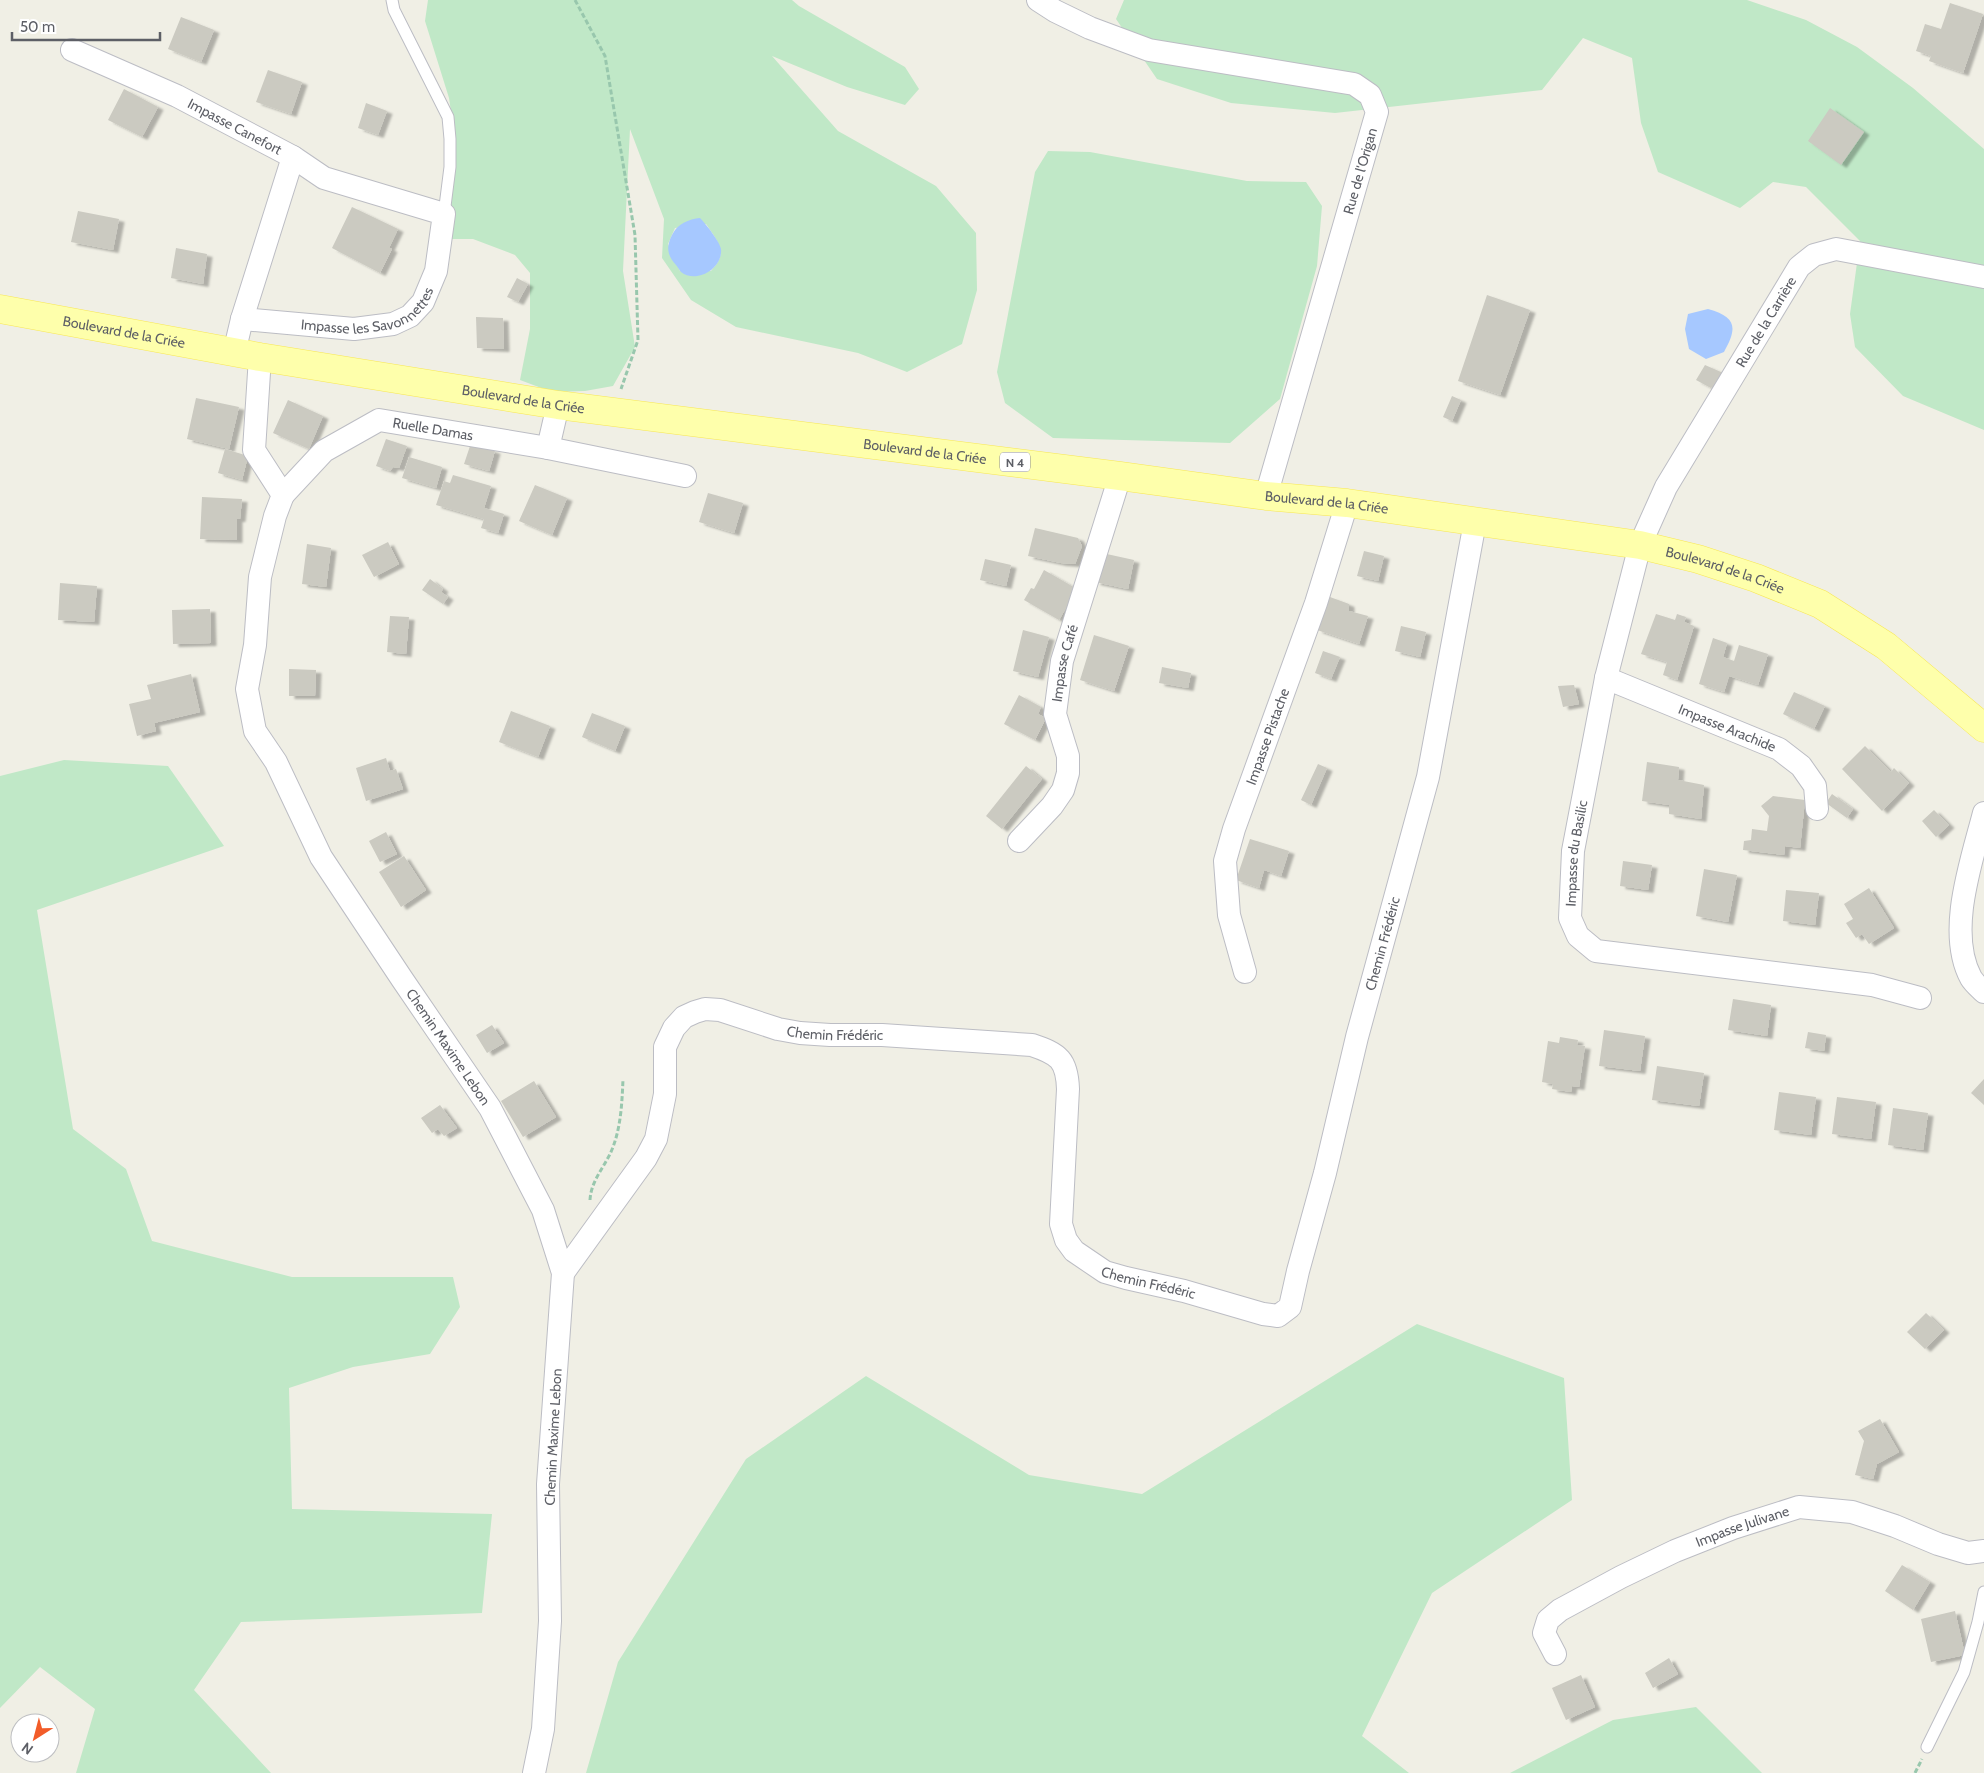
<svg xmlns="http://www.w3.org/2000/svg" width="1984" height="1773" font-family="Cabin,sans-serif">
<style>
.green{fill:#c0e8c7;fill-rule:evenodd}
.water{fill:#a6c8ff}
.building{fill:#cbcac1;filter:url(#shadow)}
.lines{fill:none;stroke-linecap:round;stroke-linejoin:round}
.lane-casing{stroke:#bcbdc4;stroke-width:13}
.street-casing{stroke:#bcbdc4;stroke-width:24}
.primary-casing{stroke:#f8e755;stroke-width:29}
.path{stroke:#98c7ad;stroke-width:3;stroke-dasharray:5 2.5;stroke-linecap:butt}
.lane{stroke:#fff;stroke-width:11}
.street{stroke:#fff;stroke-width:22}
.primary{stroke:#feffab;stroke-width:28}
.labels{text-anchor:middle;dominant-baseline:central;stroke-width:4;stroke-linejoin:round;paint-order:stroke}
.shield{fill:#fff;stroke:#8e8f94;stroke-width:1}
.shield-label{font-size:12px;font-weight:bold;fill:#5d5f66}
.street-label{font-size:14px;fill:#5d5f66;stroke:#fff}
</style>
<defs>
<filter id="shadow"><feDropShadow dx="5.5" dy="3" stdDeviation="1" flood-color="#0004"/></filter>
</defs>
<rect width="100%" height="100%" fill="#f0efe5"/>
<path class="green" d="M428,0H792L799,6L905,67L919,89L905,105L847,87L772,56L838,131L936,186L976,233L977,290L962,344L907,372L858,353L736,327L691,300L662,258L664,219L630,129L623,271L635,347L613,386L585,391L552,392L520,380L530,329V273L515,255L473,239H448L449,195L456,145L449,98L425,21ZM706,224C712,233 723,246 720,257C719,262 714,267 711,271H680L668,244L675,228Z
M1124,0H1747L1806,20L1857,47L1913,88L1984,149V430L1903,396L1855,347L1850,314L1860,241L1806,187L1773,182L1740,208L1658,172L1641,123L1632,58L1583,38L1542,90L1335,113L1231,103L1157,79L1116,19Z
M1048,151L1090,152L1247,181L1306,182L1322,206L1317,266L1280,399L1230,443L1053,438L1005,403L997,372L1035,172Z
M64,760L168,766L224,846L37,910L73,1129L126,1169L152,1241L292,1277H453L460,1307L430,1354L353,1367L289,1388L292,1509L492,1514L482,1613L241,1622L194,1690L271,1773H76L95,1709L40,1667L0,1708V776Z
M1417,1324L1564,1378L1572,1500L1432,1593L1362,1736L1409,1773H586L618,1662L746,1459L866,1376L1029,1475L1142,1494Z
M1696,1707L1762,1773H1510L1613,1720Z"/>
<path class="water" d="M700,218C706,224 720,242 721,249C723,269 696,284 681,272C679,270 678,267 676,265C667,255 666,247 672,235C677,224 689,219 700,218Z
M1708,309C1736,317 1738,327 1724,352L1706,359L1689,349L1685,329L1688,314Z"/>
<path class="building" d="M1950,3L1983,14L1963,73L1929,61L1931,56L1916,51L1925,24L1941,29Z
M181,17L214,30L201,62L168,49Z
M268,70L302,82L291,114L256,102Z
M124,89L158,107L142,137L108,120Z
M366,103L387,111L378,135L358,128Z
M1830,108L1864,132L1841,165L1808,141Z
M352,207L398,229L389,248L392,249L380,273L332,248Z
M78,211L119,219L113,250L71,242Z
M176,248L207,254L203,284L171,278Z
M517,278L528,284L518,302L507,297Z
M1487,295L1530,310L1500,395L1458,381Z
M476,317L503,318L504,349L477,348Z
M1705,365L1723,373L1711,388L1696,380Z
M1452,396L1461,400L1452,421L1443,417Z
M196,398L239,407L229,449L187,439Z
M288,400L323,416L309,449L273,433Z
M386,439L407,446L399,468L393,467L390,471L376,466Z
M471,443L495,451L489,471L464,464Z
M225,449L248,456L242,480L218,473Z
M409,457L442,467L436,488L402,478Z
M453,475L491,486L484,508L504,514L498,533L481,528L484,519L436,505L444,481L450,483Z
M535,485L567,498L552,535L519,521Z
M708,493L743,503L734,533L699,522Z
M202,497L242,499L240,519H237V540L200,539Z
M1035,528L1078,538L1082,546L1075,564L1061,563L1028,556Z
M388,542L399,564L374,577L362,555Z
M307,544L331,548L326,587L302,584Z
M1364,551L1384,556L1378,581L1357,576Z
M1102,553L1134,560L1128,589L1095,582Z
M985,559L1011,565L1006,586L980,580Z
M1044,570L1077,589L1059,620L1024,600L1031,588L1034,589Z
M430,579L443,589L441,592L448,597L443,604L422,590Z
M60,583L97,586L94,622L58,620Z
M1330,597L1349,604V611L1368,616L1359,644L1317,630Z
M210,609L211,643L173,644L172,610Z
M1656,614L1675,620L1677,614L1686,617L1684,622L1694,626L1677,680L1663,675L1667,662L1641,654Z
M390,616L409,617L406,654L387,652Z
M1401,626L1426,632L1420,657L1395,651Z
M1023,630L1049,637L1038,677L1013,671Z
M1094,635L1129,646L1114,691L1080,680Z
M1713,638L1727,643L1723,657L1734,661L1739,645L1768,654L1758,685L1729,676L1724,692L1699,684Z
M1323,651L1340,657L1331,679L1315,673Z
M1162,667L1191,673L1188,688L1159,683Z
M289,669L316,670L315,696H289Z
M191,674L200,712L154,723L156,731L137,736L129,704L151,699L147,685Z
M1574,685L1579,704L1563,707L1558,686Z
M1794,692L1825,706L1814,729L1783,714Z
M1019,695L1041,707L1038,714L1046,718L1035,740L1004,724Z
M511,711L550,726L538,757L499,742Z
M592,713L625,726L615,751L582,737Z
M1865,746L1891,772L1894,768L1909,783L1882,811L1842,769Z
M386,758L390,771L396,769L403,789L366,801L356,768Z
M1647,762L1679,767L1678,780L1704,785L1701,819L1669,814V805L1642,801Z
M1318,764L1327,768L1311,805L1301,800Z
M1026,766L1042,779L1002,829L986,816Z
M1832,794L1853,809L1847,818L1826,803Z
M1773,796L1805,800L1800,848L1785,846L1784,855L1743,850L1744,841L1751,840L1752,829L1767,831L1769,816L1761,806Z
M1934,810L1949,825L1936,837L1922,821Z
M386,832L397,854L380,862L369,841Z
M1250,839L1289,851L1281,876L1264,870L1259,888L1236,880Z
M404,856L426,890L401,907L379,872Z
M1623,861L1652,865L1648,890L1620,886Z
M1704,869L1737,875L1728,922L1696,916Z
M1869,888L1894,928L1869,944L1862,934L1856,938L1846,923L1853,919L1844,904Z
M1786,890L1819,893L1815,925L1783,921Z
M1733,999L1771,1005L1767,1036L1728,1030Z
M492,1025L504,1043L487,1053L476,1035Z
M1604,1030L1645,1036L1640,1071L1599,1066Z
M1808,1032L1826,1035L1824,1051L1805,1048Z
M1560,1037L1578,1040L1577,1045L1585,1046L1579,1087L1572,1086L1571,1092L1552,1089L1553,1084L1542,1082L1548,1041L1559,1043Z
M1657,1066L1704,1073L1699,1106L1652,1100Z
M1984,1079V1105L1971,1093Z
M534,1081L556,1117L523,1137L501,1101Z
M1779,1092L1816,1097L1811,1135L1774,1130Z
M1837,1097L1876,1102L1871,1139L1832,1134Z
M440,1105L457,1128L444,1136L438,1129L432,1133L421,1118Z
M1893,1108L1928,1113L1923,1150L1888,1145Z
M1926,1313L1944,1330L1925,1349L1907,1332Z
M1880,1419L1899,1452L1877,1464L1873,1479L1855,1475L1864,1441L1858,1431Z
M1902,1565L1930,1582L1913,1610L1885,1591Z
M1955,1611L1965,1655L1931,1662L1921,1619Z
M1669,1658L1678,1674L1653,1688L1645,1673Z
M1581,1675L1595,1707L1566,1720L1552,1688Z"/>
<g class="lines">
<g class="lane-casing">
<path id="lane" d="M392,0L394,10L448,117L450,139V167L444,214
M1927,1747L1964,1672L1978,1622L1984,1592"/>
</g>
<g class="street-casing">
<g id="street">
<path d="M1038,0L1055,11L1090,28L1149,50L1354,84L1370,95L1377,112L1266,496"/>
<path id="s1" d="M72,50L177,96L293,157L242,319L234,353"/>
<path id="s2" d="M242,319L354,329L393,324L410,316L423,302L436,271L444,214L324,178L293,157"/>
<path id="s3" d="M260,357L254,450L283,495L275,516L260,577L255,645L247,689L255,731L276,762L321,857L402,979L490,1108L543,1210L563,1273L548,1484L550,1621L543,1729L534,1773"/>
<path d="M548,448L558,405"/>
<path id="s4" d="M283,495L324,451L379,420L548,448L685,476"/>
<path id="s5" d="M1606,678L1779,749L1801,766L1815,786L1817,809"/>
<path d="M1984,813C1972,860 1946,932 1971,978C1974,983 1980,988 1984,992"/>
<path id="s6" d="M1019,841L1052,806L1063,790L1068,773V756L1055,714L1062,661L1120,476"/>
<path id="s7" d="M1245,972L1229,915L1225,861L1234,829L1316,603L1347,503"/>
<path id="s8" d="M1920,998L1872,985L1596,951L1578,936L1570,918L1573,851L1606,678L1640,545L1666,487L1799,267L1814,255L1836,249L1984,277"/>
<path id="s9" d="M563,1273L646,1158L656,1139L665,1094V1047L674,1028L684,1017L695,1012L705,1009L720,1010L778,1029L800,1033L830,1035H882L1032,1045C1059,1054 1067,1060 1068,1089L1061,1224L1066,1240L1074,1251L1105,1272L1126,1278L1184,1291L1263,1314L1278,1316L1290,1307L1298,1271L1325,1173L1357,1037L1428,777L1475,522"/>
<path id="s10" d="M1555,1654L1544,1633L1548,1620L1560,1610L1621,1577L1675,1551L1733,1528L1799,1507L1852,1512L1895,1526L1938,1544L1968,1553L1984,1551"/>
</g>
</g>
<g class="primary-casing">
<g id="primary">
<path id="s11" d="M0,309L260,357L558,405L1120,476L1266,496L1347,503L1640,545L1698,559L1756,578L1820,604L1886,646L1984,728"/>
</g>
</g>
<path class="path" d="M575,0L605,56L635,235L638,340L621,389
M590,1200C591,1182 602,1170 610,1154C621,1131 622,1103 623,1079
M1915,1773L1922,1759"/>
<use href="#lane" class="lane"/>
<use href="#street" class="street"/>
<use href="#primary" class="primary"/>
</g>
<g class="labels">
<rect class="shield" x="1000" y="452.5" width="30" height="19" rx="4"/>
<g class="shield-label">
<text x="1015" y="462">N 4</text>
</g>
<g class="street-label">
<text stroke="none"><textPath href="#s1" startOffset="180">Impasse Canefort</textPath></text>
<text transform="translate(1360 171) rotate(-74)">Rue de l'Origan</text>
<text stroke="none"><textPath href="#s2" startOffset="132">Impasse les Savonnettes</textPath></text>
<text stroke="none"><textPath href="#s8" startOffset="1008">Rue de la Carrière</textPath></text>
<text stroke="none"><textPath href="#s11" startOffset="126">Boulevard de la Criée</textPath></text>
<text stroke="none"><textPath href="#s11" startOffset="531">Boulevard de la Criée</textPath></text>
<text stroke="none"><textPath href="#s4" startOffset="178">Ruelle Damas</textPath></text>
<text stroke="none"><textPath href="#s11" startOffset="936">Boulevard de la Criée</textPath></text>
<text stroke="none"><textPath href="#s11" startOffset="1341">Boulevard de la Criée</textPath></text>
<text stroke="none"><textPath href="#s11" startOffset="1746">Boulevard de la Criée</textPath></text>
<text stroke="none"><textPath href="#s6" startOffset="198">Impasse Café</textPath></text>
<text stroke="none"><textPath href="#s5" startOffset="131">Impasse Arachide</textPath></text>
<text stroke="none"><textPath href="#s7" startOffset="245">Impasse Pistache</textPath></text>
<text stroke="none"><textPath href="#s8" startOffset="436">Impasse du Basilic</textPath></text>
<text stroke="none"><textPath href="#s9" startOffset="1480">Chemin Frédéric</textPath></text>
<text stroke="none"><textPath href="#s9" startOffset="448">Chemin Frédéric</textPath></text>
<text stroke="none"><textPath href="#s3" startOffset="759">Chemin Maxime Lebon</textPath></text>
<text stroke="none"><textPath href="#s9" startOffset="956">Chemin Frédéric</textPath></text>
<text transform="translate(553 1437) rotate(-87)">Chemin Maxime Lebon</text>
<text stroke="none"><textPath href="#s10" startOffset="254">Impasse Julivane</textPath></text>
</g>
</g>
<g transform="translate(35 1738) rotate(216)"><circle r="24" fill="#ffffff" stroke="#bebfc2"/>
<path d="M0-4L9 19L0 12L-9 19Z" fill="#f25c29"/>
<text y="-8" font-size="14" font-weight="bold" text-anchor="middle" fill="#5d5f66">N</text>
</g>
<path d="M12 32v8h148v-8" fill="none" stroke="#5d5f66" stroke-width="2.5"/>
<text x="20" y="32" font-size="15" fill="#5d5f66" stroke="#ffffff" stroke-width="4" paint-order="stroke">50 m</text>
</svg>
